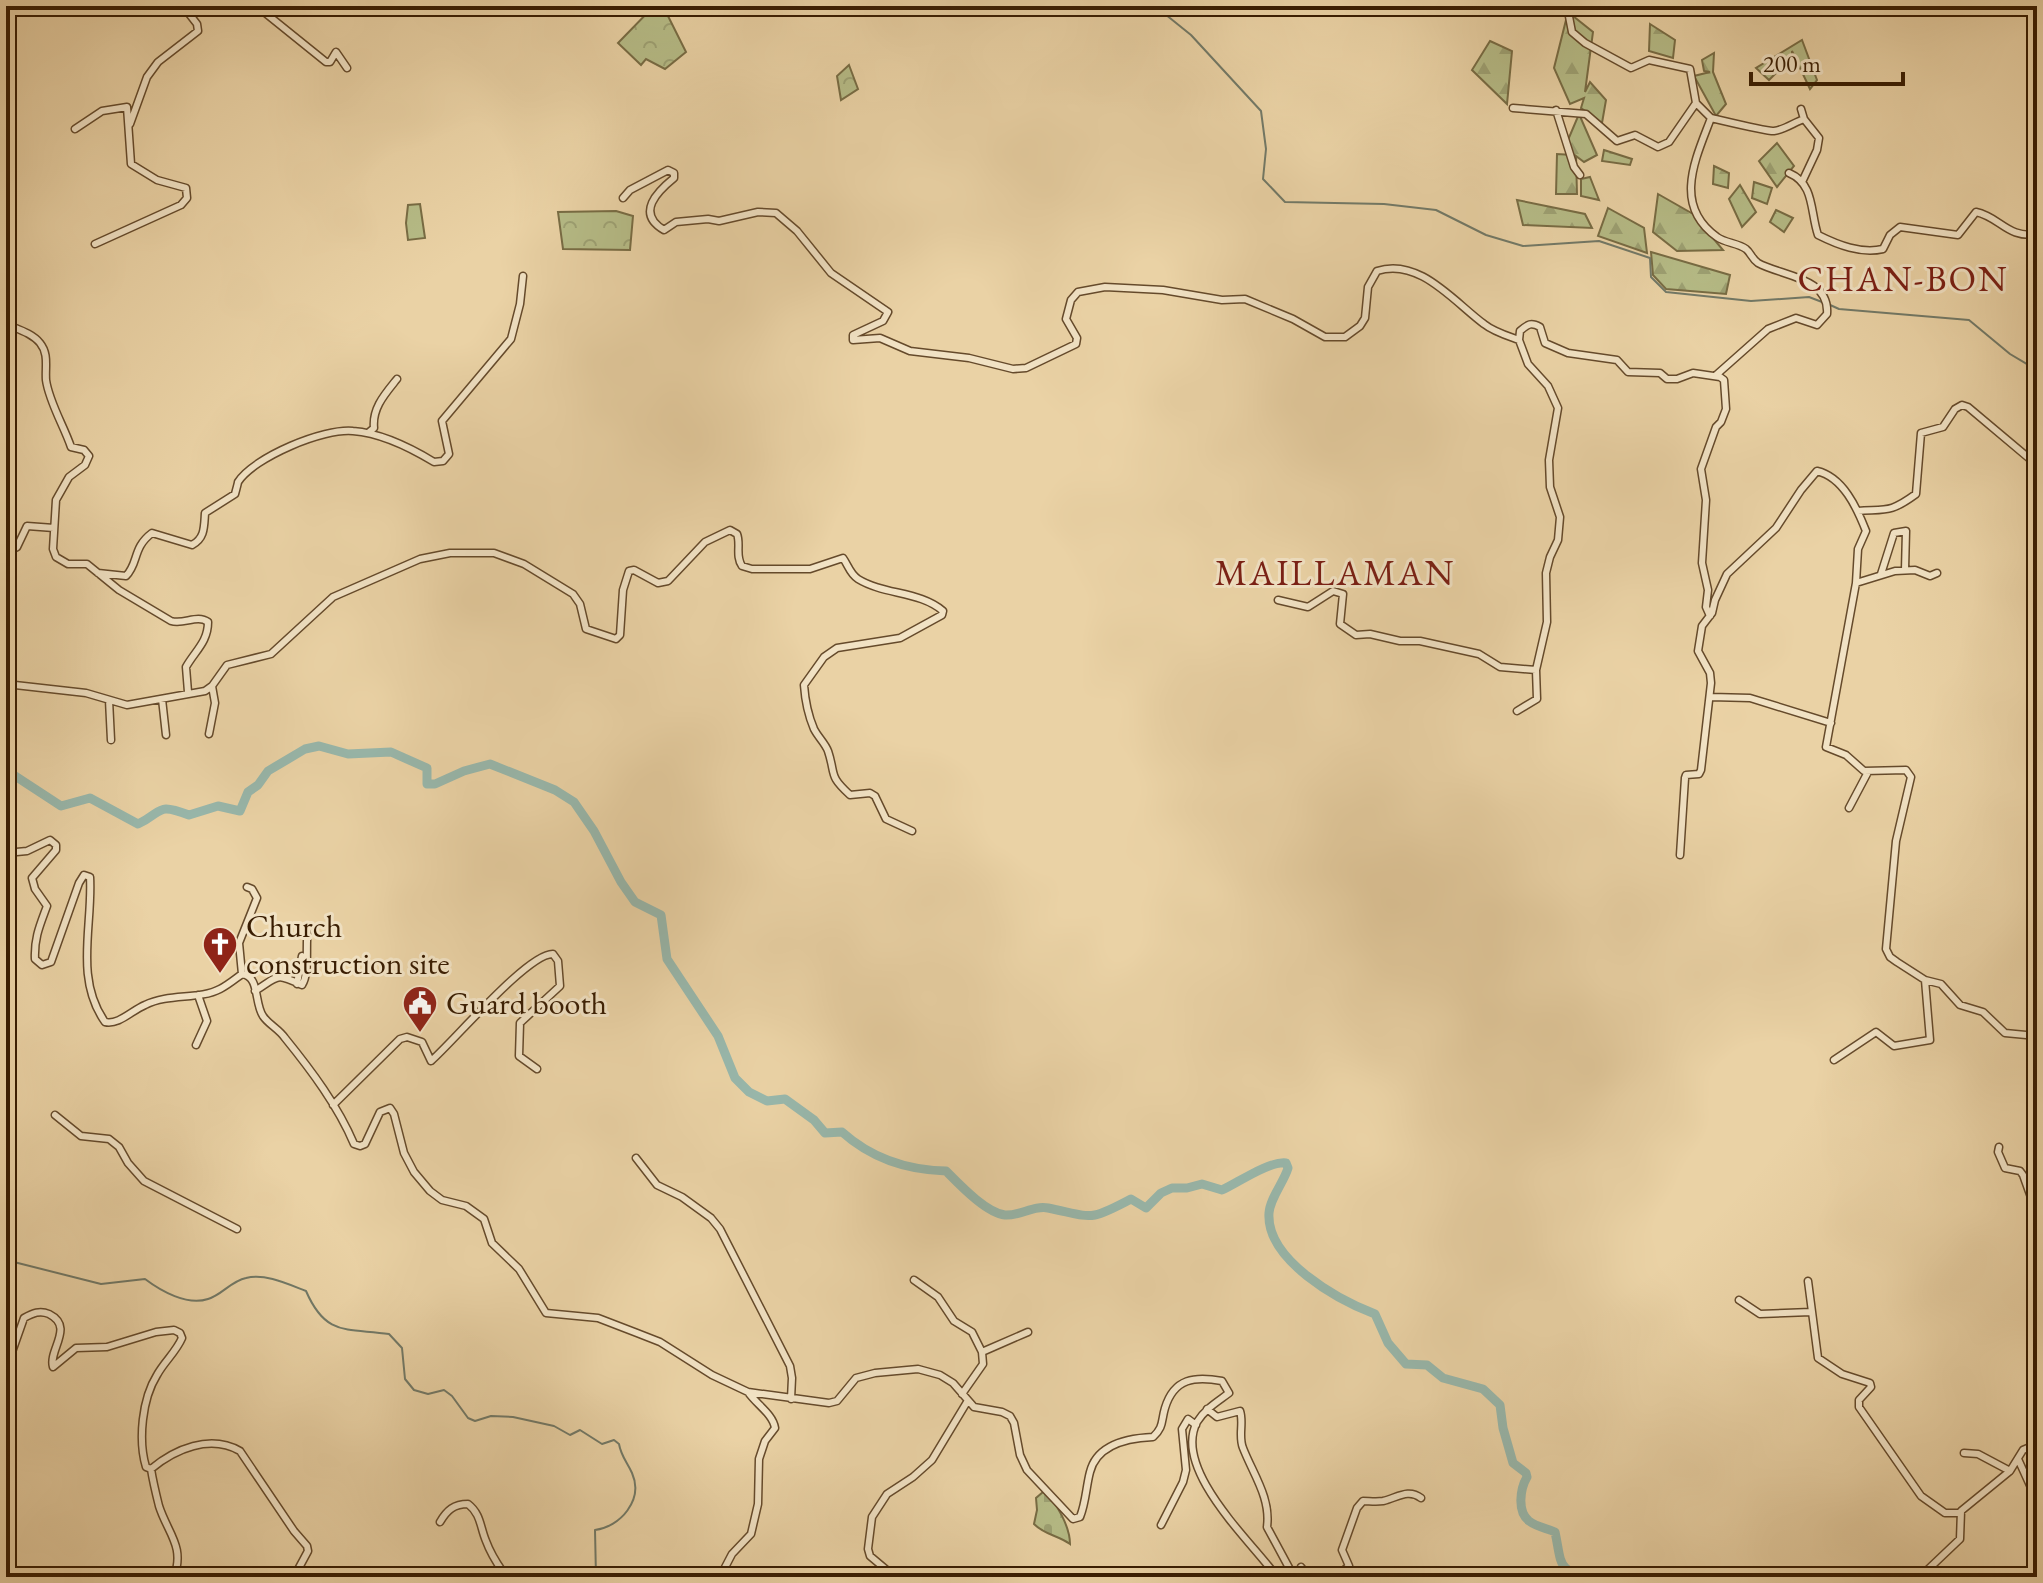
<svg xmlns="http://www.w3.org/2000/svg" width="2043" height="1583" font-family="'EB Garamond',serif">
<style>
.forest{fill:url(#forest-firs);stroke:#786c44;stroke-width:2}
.cemetery{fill:url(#cemetery-stones);stroke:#786c44;stroke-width:2}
.park{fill:url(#park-crowns);stroke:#786c44;stroke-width:2}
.pitch{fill:#b6bc87;stroke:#786c44;stroke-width:2}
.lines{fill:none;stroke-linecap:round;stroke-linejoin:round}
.stream{stroke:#727967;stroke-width:2}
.river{stroke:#98b7ab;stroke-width:9}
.minor-casing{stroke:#654a2b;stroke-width:9}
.minor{stroke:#f1e2c4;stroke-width:6}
.labels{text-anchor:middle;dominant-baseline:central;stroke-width:6;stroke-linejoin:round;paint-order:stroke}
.poi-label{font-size:32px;fill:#391d02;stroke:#f1e2c4;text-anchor:start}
.quarter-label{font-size:36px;letter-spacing:2px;fill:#7a1f14;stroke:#f1e2c4}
</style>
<defs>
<pattern id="forest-firs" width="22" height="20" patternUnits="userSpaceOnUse" patternTransform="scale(2)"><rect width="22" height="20" fill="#b6bc87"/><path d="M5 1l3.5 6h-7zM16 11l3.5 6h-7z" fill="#9da173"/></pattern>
<pattern id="cemetery-stones" width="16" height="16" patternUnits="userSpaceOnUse" patternTransform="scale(2)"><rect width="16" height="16" fill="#b6bc87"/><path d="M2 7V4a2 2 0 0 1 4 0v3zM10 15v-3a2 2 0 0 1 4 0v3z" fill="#9da173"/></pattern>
<pattern id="park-crowns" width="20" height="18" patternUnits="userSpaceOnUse" patternTransform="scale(2)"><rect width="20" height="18" fill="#b6bc87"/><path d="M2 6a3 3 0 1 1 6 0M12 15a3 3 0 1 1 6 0" fill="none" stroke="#9da173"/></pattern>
</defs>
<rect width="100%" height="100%" fill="#ead2a5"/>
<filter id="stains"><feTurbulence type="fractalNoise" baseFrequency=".0025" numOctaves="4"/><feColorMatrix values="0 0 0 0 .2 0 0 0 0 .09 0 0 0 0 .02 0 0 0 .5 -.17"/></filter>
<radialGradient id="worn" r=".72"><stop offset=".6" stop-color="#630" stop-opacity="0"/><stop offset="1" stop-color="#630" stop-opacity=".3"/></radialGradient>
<path class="forest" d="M1568,12L1593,32L1585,92L1590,82L1606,100L1602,123L1581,108L1584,98L1570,104L1554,68Z
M1650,24L1675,40L1673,58L1649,51Z
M1802,40L1817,80L1810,89L1792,51V57L1769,80L1756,68Z
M1490,41L1512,51L1507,104L1472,70Z
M1714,53L1713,72L1726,104L1716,116L1694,76L1710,72L1704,71L1702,60Z
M1579,114L1597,155L1584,162L1576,156L1577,194H1556L1557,154L1574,155L1565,147Z
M1777,143L1794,166L1777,187L1759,161Z
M1604,150L1632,159L1630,165L1602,161Z
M1714,166L1729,173L1728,188L1713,184Z
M1590,177L1599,200L1581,196V179Z
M1754,182L1772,188L1767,204L1752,198Z
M1740,185L1756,212L1742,227L1729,199Z
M1658,194L1693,214L1723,250L1677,251L1653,232Z
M1517,200L1585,214L1592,228L1523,225Z
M1608,208L1644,228L1647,253L1598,236Z
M1776,210L1793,218L1784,232L1770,222Z
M1651,252L1730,275L1726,294L1666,289L1653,275Z"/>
<path class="cemetery" d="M1043,1492C1057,1501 1070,1528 1070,1544C1057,1535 1045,1535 1034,1524L1037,1510L1036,1498Z"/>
<path class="park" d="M654,6H663L686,52L665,69L646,59L641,65L618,43Z
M849,65L858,89L841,100L837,76Z
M616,211L633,216L630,250L563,249L558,212Z"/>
<path class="pitch" d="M420,204L425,238L408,240L406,223L408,205Z"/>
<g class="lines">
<path class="stream" d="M1155,6L1191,35L1261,111L1266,149L1263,179L1285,202L1384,204L1436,210L1486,235L1523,246L1599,241L1650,258L1651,277L1666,292L1751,301L1809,297L1822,302
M1828,304L1839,309L1969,320L2010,354L2037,370
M6,1260L101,1284L145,1279C161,1291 187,1306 208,1299C222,1295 231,1281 246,1278C265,1273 288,1284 306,1291C326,1337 347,1328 389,1334L402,1348L405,1379L414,1390L428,1394L444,1390L452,1396L468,1418L475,1421L491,1416L513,1417L554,1426L570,1435L580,1430L602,1444L614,1440L619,1444C621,1456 627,1462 632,1473C644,1500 620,1527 595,1530L596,1577"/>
<path class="river" d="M6,770L61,806L90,798L138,824C164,812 155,802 189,815L218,806L240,811L248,792L258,785L268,771L305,749L319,746L348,754L391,752L427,768V784H435L464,771L490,764L555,790L574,802L594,831L621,882L635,902L661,915L667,959L718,1036L735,1078L749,1092L767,1101L785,1099L814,1120L825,1133L842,1132C871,1158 906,1170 946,1171C959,1184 986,1213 1005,1215C1020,1216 1034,1205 1048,1208C1093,1217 1088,1222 1131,1199L1146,1208L1161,1193L1172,1188H1187L1202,1184L1222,1190C1239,1182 1269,1161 1286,1163L1288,1168C1284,1182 1270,1198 1269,1213C1266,1260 1338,1300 1375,1314L1388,1343L1406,1364L1427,1365L1443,1378L1483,1389L1500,1405L1503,1428L1513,1463L1526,1473L1527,1477C1520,1489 1517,1512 1529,1521C1537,1527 1546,1528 1555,1532C1562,1564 1556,1573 1596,1577"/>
<g class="minor-casing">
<path id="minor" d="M260,6L264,12L326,62H330L336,52L347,68
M1567,6L1572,32L1585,43L1631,68L1649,60L1690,69L1696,103L1711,118
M2036,97L2034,121L2037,122
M1513,108L1586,114L1617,141L1635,135L1658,147L1669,142L1696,103
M1801,109L1804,119L1819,138L1817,150L1802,182
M1556,110L1574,167L1580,175
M130,124L147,77L158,62L198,31L197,24L183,6
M75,129L102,111L127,107L131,164L157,180L186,188L187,198L181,205L95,244
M1789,173C1815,184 1810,212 1818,235C1838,245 1861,254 1883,249L1890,235L1900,227L1958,235L1976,212C2000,217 2008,239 2037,234
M623,198L630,190L668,170L674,173V178C658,191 635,213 664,230L676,222L708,219L719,221L758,212L776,213L797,231L831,273L888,312L883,321L853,335V340L880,338L910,351L969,358L1013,369L1026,368L1076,344L1077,338L1066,319L1071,300L1078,292L1105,287L1163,290L1222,300L1245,299L1293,319L1325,337H1345L1360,326L1365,318L1368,287L1377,271C1419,257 1454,302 1484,324C1494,332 1508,336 1519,340L1528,364L1548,386L1558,408L1549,460L1550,487L1560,517L1558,540L1550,557L1546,573L1547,622L1536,670L1537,699L1517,711
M6,324C17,329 32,333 40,343C49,354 45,367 46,380C49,402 64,426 71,447L84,450L89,456L85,465L69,477L56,500L53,549L56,557L68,564H87L119,590L171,621C184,625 197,614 208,622C208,642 195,651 186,667L188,692
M1519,340L1520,331C1528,324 1531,322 1540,327L1545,343L1568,353L1617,360L1628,372L1660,373L1667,379H1677L1693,373L1720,377L1724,380L1726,409L1721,422L1716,427L1701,469L1706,500L1702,563L1708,590L1706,607L1710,616
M1715,376L1768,329L1796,318L1817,325L1827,314C1830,277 1781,276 1758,263C1752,259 1751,253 1746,249C1738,243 1725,243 1717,237C1672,205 1696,158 1711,118C1720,120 1769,132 1774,131C1784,130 1795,122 1804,119
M368,433L374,428C372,408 385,394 397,379
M1858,511C1887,509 1890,513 1916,494L1921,433L1943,427L1955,409L1962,405L1968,407L2037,465
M6,553L17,547L27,526L54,528
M98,573L126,576C139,563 132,548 152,533L192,545C205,538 204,527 205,513L235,494C235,494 238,483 238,482C254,457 324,428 353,431C380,433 411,448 434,462L443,461L449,454L442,421L511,339L520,304L523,276
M1881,574L1894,533L1906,531L1905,570
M1856,583L1895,571L1915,570L1930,576L1937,573
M1278,600L1308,607L1333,591L1343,594L1340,624L1356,635L1370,634L1400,641H1420L1479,654L1500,667L1536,670
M6,684L86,693L127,705L205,691L212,686L227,665L271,654L333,597L420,559L450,553H494L524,564L573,594L580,604L586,629L616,639L620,635L623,590L629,571L634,570L658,583L668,581L705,542L730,530L737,534C741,544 735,556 742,566L752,569H810L843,558C848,565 850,574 858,579C884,595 920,591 943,611L942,615L900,638L837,648L824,657L804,685C805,699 808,715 814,729C818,737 825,743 828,751C836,775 828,775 850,795L870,793L875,796L886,819L912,831
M1711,697L1750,698L1831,723
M162,699L166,735
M109,700L111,740
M209,734L215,703L212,686
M1849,808L1868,772
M6,853L27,851L50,840L56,845V850L32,878L35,889L47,906C40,925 34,938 35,959L42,965L51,962L79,883L84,875L90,877C93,925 74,978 105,1022C119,1025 131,1011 145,1005C169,993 199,1000 220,989C228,985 235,979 242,974C260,976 254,1003 263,1016C268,1024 279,1029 285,1038C311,1070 338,1106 354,1144L360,1146L365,1144L380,1112L390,1108L394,1114L404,1153L414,1172L430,1191L442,1200L466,1206L484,1219L492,1243L519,1269L546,1313L598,1318L637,1333L660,1342L712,1375L748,1392L829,1403L837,1401L856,1378L875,1373L918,1369L940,1375L953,1383L974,1407L1002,1412L1010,1416L1014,1423L1020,1455L1027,1470L1073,1519L1080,1517C1086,1502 1086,1487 1090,1472C1097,1444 1129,1438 1153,1437C1164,1427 1161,1421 1165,1408C1174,1378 1195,1376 1222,1381L1229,1393C1217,1402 1205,1409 1197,1422C1172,1470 1252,1542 1277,1577
M1680,855L1685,778L1686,775L1699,774L1701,770L1711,683L1710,673L1698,651L1702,626L1712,613L1715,600L1727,574L1776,528L1801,490L1817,471C1843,477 1857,508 1866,531L1858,549L1856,583L1826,747L1846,755L1864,771L1906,770L1911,777L1896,841L1886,949L1890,957L1897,962L1925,980L1941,984L1960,1005L1983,1012L2005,1033L2037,1036
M242,974L239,943L257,898L252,889L247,887
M297,984L302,956
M255,991C280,975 275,973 302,985C310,973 305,945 308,928
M196,1045L207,1021L198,995
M1834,1060L1876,1032L1894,1046L1930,1040L1925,980
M333,1105L400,1039L407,1037L422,1042L431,1061C454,1041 528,953 553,954L558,961L560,986L520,1023L519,1056L537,1069
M55,1115L81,1136L109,1139L119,1147L128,1163L144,1181L237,1229
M1999,1147L1998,1152L2005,1168L2020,1171L2023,1175L2037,1214
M636,1158L657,1185L682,1197L711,1218L720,1229L790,1366L792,1378L791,1399
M914,1280L938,1297L954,1321L972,1332L982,1352L983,1364L962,1394
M1808,1281L1818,1358L1842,1374L1870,1383L1871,1387L1859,1400V1407L1921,1496L1945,1513H1960
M1739,1300L1760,1314L1811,1312
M982,1352L1028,1332
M6,1369L24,1318C33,1313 40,1310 49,1314C75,1327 48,1350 53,1367L76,1348L107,1347L156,1332L174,1330L180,1333L182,1338C176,1352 164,1362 157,1375C142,1399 138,1440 146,1467L151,1469C175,1449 210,1434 240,1451L294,1531L307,1546L308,1551L294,1577
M1207,1409L1217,1417L1240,1411C1244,1423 1238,1436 1243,1448C1253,1474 1271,1498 1267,1527L1294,1577
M6,1414L8,1423L6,1429
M1964,1453L1978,1454L2010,1471
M2018,1459L2033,1492L2037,1512V1543
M151,1469C153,1482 156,1494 159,1506C168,1534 185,1546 174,1577
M440,1522C447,1510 454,1504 468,1504C481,1514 480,1527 486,1541C490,1552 496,1562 503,1572
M1161,1525L1183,1482L1186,1470L1182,1429L1188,1419L1196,1425
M1301,1567L1309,1577
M492,1577L506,1571L514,1577
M720,1577L732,1554L751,1534L758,1504L759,1459L765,1441L775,1428C773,1414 756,1404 748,1392
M895,1577L870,1556L868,1549L872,1517L887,1494L913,1477L932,1460L967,1402
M1335,1577L1349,1566L1342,1550L1357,1508L1363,1501C1369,1501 1376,1502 1383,1501C1397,1498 1408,1488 1421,1498
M1920,1577L1960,1539L1961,1511L2010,1471L2023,1450L2037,1444"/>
</g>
<use href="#minor" class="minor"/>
</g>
<defs>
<g id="church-pin" transform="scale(1.8)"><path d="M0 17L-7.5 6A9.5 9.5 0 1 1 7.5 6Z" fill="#8f2418" stroke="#f1e2c4"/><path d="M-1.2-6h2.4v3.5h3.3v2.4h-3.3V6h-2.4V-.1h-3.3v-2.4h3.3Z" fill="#fff"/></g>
<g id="civic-pin" transform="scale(1.8)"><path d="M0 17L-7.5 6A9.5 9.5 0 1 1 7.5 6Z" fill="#8f2418" stroke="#f1e2c4"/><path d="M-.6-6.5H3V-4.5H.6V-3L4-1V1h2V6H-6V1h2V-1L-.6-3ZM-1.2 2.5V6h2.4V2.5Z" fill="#fff"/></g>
</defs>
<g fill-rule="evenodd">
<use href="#church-pin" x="220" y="944"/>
<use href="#civic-pin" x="420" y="1003"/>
</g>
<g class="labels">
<g class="poi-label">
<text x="246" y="926">Church<tspan x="246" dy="37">construction site</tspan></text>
<text x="446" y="1003">Guard booth</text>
</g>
<g class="quarter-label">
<text x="1903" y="278">CHAN-BON</text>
<text x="1335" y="572">MAILLAMAN</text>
</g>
</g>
<rect width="2043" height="1583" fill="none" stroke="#ead2a5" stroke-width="32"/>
<rect x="8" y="8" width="2027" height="1567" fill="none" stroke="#391d02" stroke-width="4"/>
<rect x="16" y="16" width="2011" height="1551" fill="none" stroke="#391d02" stroke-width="2"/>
<path d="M1751 72v12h152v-12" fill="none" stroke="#391d02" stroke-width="4"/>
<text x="1763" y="72" font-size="24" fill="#391d02" stroke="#f1e2c4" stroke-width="6" paint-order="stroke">200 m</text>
<rect width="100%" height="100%" filter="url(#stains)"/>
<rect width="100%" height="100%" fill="url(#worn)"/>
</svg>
